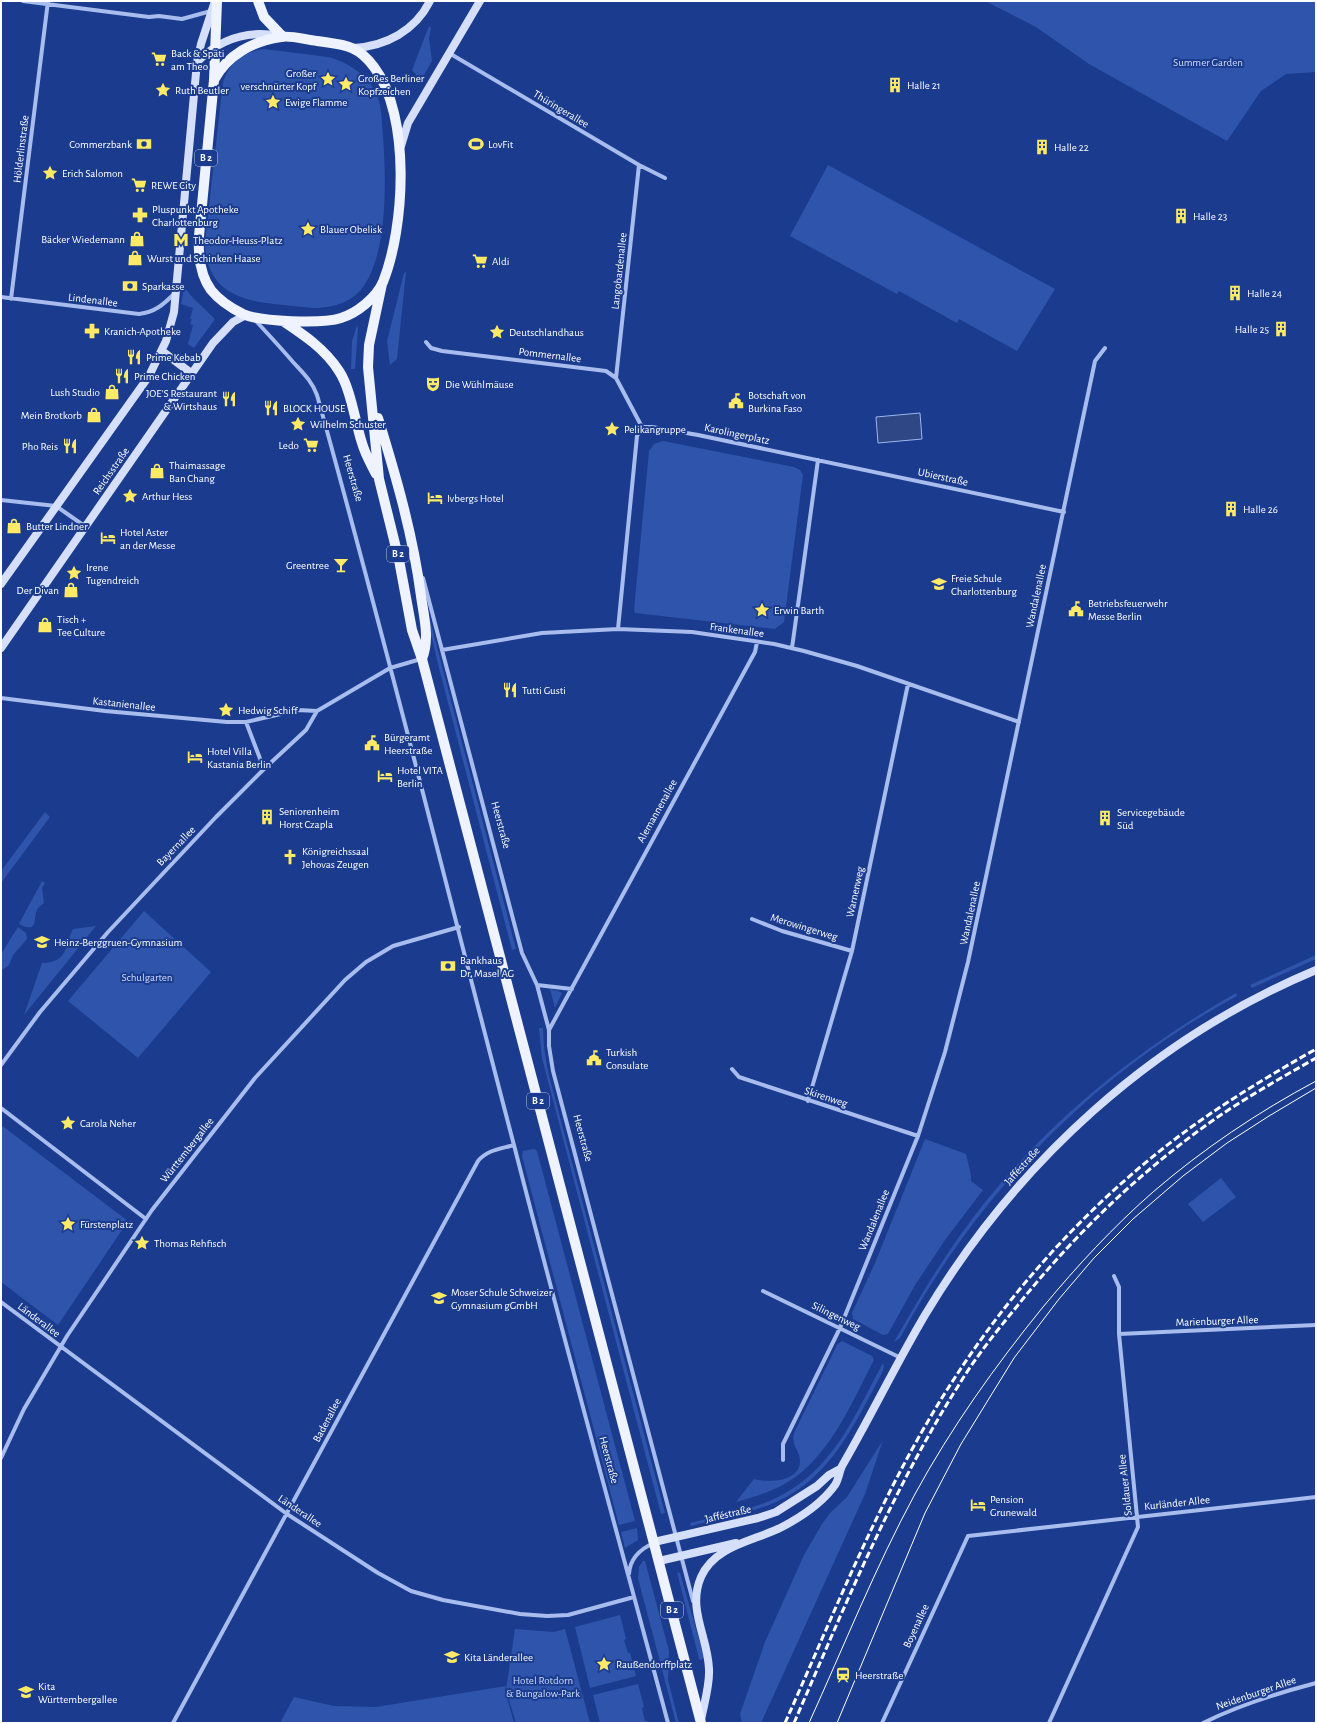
<svg xmlns="http://www.w3.org/2000/svg" width="1317" height="1724" font-family="'Alegreya Sans',sans-serif">
<style>
.green{fill:#2e54ac}
.water{fill:#2f4785;stroke:#9bb6f0}
.lines{fill:none;stroke-linecap:round;stroke-linejoin:round}
.street{stroke:#a8bdee;stroke-width:4}
.secondary{stroke:#d5dffa;stroke-width:8}
.primary{stroke:#eff3ff;stroke-width:10}
.tram{stroke:#fff;stroke-width:1}
.rail{stroke:#fff;stroke-width:3;stroke-dasharray:7 3;stroke-linecap:butt}
.labels{text-anchor:middle;dominant-baseline:central;stroke-width:4;stroke-linejoin:round;paint-order:stroke}
.shield{fill:#1b3c8e;stroke:#bbc4dd;stroke-width:1}
.shield-label{font-size:10px;font-weight:bold;fill:#fff}
.poi-label{font-size:11px;fill:#fff;stroke:#1b3c8e;text-anchor:start}
.park-label{font-size:11px;fill:#cedbfa;stroke:#1b3c8e}
.street-label{font-size:11px;fill:#fff;stroke:#1b3c8e}
</style>
<rect width="100%" height="100%" fill="#1b3c8e"/>
<path class="green" d="M985,1H1316V72L1286,74L1261,91L1227,141L1089,64L1036,27Z
M429,26L431,28L429,38L432,61L421,80L412,70Z
M264,49L328,57C348,62 368,75 377,95C382,107 382,124 383,137C386,177 388,249 365,284C354,302 334,308 313,308C265,302 206,307 205,242L223,82C229,63 244,51 264,49Z
M828,165L1055,289L1017,351L959,319L957,323L899,291L897,294L790,236Z
M406,272L397,359L390,365L387,341L404,273Z
M184,289H186L193,298L215,319L194,348L188,344L193,325L190,324L192,319H190L193,308L181,304Z
M357,325L358,328L355,369H351L352,341Z
M663,441L794,467L800,470L803,475L784,622L775,629L635,613L634,610L649,451L654,444Z
M429,619L430,620L516,949L512,950L439,668L428,622Z
M45,812L50,817L1,883V871Z
M42,881L45,883L42,888L44,903C42,905 38,907 37,910C33,920 38,934 19,924Z
M144,911L211,972L138,1058L68,1001Z
M96,926L24,1015L42,963C69,962 64,947 73,929Z
M18,927L26,933L27,939L13,955L9,965L1,971V954Z
M1316,955V959L1252,988L1250,985Z
M550,989L558,991L562,993L555,1008Z
M1236,993L1237,996C1093,1074 977,1194 900,1338L894,1342C915,1305 936,1269 961,1234C1033,1133 1129,1054 1236,993Z
M539,1028H543V1030L544,1048L548,1072L665,1513L661,1514L542,1058Z
M1,1125L128,1221L58,1325L1,1282Z
M925,1139L966,1154L971,1175V1181L983,1190L945,1240L915,1285L888,1334L883,1335L853,1319L852,1313L875,1263Z
M534,1149L537,1151L635,1521L619,1525L522,1156L523,1151Z
M1221,1178L1236,1197L1203,1222L1188,1204Z
M842,1341L872,1356L874,1360C853,1400 834,1447 798,1475C780,1489 758,1496 736,1502L754,1479C769,1483 801,1482 800,1460C799,1449 791,1446 794,1433L837,1345Z
M883,1363L884,1367L882,1373C855,1423 831,1478 776,1502C749,1514 719,1519 691,1526L690,1523C717,1516 747,1511 772,1500C833,1472 853,1418 883,1363Z
M883,1440L865,1494L761,1723H742L740,1714L765,1642L804,1555L822,1524L830,1513L847,1497Z
M637,1528L638,1540L625,1548L621,1532Z
M643,1561H645L669,1651L668,1680L679,1723H676L638,1578L639,1567Z
M677,1572L680,1573L704,1657L701,1660L699,1659Z
M620,1615L626,1639L624,1640L628,1653H630L636,1676L590,1688L575,1627Z
M515,1629L554,1632L565,1629L590,1723H516L506,1690Z
M638,1684L644,1707L642,1708L645,1721H648V1723H600L593,1695Z
M506,1686L505,1690L514,1723H280L294,1697L334,1706L376,1707Z"/>
<path class="water" d="M920,413L922,439L878,443L876,417Z"/>
<g class="lines">
<path class="street" d="M23,1L149,17L159,16L182,19L211,11
M449,53L639,165L665,178
M1,297L139,314C155,312 163,305 175,293
M11,299L48,1
M255,320C268,334 281,348 293,362C302,372 312,381 317,395C387,645 449,898 515,1149C564,1341 617,1532 668,1723
M426,342L431,348L442,351L606,371L616,378L642,427
M616,378L639,165
M642,427H652L698,435L1064,512
M1,500L56,506L86,527
M423,578L522,953L537,985L549,1030V1046L553,1071L693,1601
M618,629L637,436L642,427
M792,648L818,460
M442,650L542,633L618,629L692,632L774,644L804,651L857,666L1019,722
M1,698L105,711L227,722H246L298,710L317,711
M246,722L264,769
M752,919L782,931L852,951
M537,985L572,989
M549,1030L755,652L757,642
M1,1065L40,1012L108,932L216,817L264,769L306,730L317,711L390,668L421,659
M732,1069L739,1077L918,1136
M808,1101L852,951L908,684
M1,1108L146,1219
M763,1291L901,1358
M1,1302L287,1514L378,1573L411,1591L443,1600L520,1614L547,1616L568,1615L634,1597
M1119,1334L1316,1325
M1,1458L24,1409L67,1336L152,1210L255,1078L345,980L366,962L393,946L459,927
M783,1460V1444L840,1328L918,1136L945,1052L968,962L1095,361L1105,348
M629,1574C630,1558 640,1549 654,1543
M173,1723L478,1161C487,1150 500,1149 514,1145
M882,1723L968,1536L1316,1497
M1049,1723L1138,1527L1119,1334V1287L1114,1276
M1203,1723C1239,1705 1278,1693 1316,1683"/>
<path class="secondary" d="M354,48C386,46 415,31 430,1
M197,62C220,39 248,30 279,36
M401,146L408,123L480,1
M162,351L191,373
M1,584L149,376L166,341L174,312L197,62L201,44L215,1
M1,648L213,343L233,322L246,315
M654,1542L758,1518L776,1512L817,1486L829,1475L840,1469
M659,1561L736,1543
M701,1720C704,1704 710,1685 709,1669C708,1637 687,1609 701,1577C715,1545 755,1541 782,1527C801,1517 823,1502 835,1485C839,1479 839,1472 842,1466C871,1416 896,1364 925,1315C1016,1163 1151,1039 1316,970"/>
<path class="primary" d="M258,1L264,17L283,37
M214,80C227,55 253,41 281,37C291,35 306,40 317,41C343,45 357,44 374,67C411,116 405,227 383,282C376,298 357,313 341,318C323,324 260,322 243,314C231,308 219,300 211,290C200,275 198,255 199,236L214,80L217,1
M382,284L369,345L368,367L379,479L399,560L412,630L422,659L701,1723
M283,321C304,335 325,349 339,371C351,389 355,422 362,443C365,454 371,464 376,474
M378,418C396,476 413,535 421,596C424,617 430,639 422,659"/>
<path class="tram" d="M809,1723C844,1646 875,1568 915,1494C951,1428 995,1366 1043,1307C1077,1266 1113,1227 1153,1192C1203,1149 1258,1112 1316,1081
M837,1723L925,1513L961,1444L1014,1358L1059,1299L1094,1258L1133,1219L1183,1176L1227,1143L1269,1116L1316,1088"/>
<path class="rail" d="M785,1723C837,1607 884,1486 954,1379C1020,1277 1107,1185 1207,1116C1242,1092 1279,1070 1316,1049
M794,1723C844,1608 892,1490 960,1383C976,1357 995,1333 1014,1310C1071,1238 1137,1174 1212,1121C1245,1098 1281,1078 1316,1058"/>
</g>
<defs>
<g id="supermarket-bare" transform="scale(1.2)"><path d="M-6-5.5h2.5l.6 2H6L4.5 2H-2.5L-4.4-4H-6ZM-1.5 3.2a1.3 1.3 0 1 0 .1 0ZM3 3.2a1.3 1.3 0 1 0 .1 0Z" fill="#ffea65" stroke="#1b3c8e" stroke-width="2.5" paint-order="stroke"/></g>
<g id="sight-bare" transform="scale(1.2)"><path d="M0-6L1.8-2.2L6-1.7L2.9 1.2L3.7 5.4L0 3.3L-3.7 5.4L-2.9 1.2L-6-1.7L-1.8-2.2Z" fill="#ffea65" stroke="#1b3c8e" stroke-width="2.5" paint-order="stroke"/></g>
<g id="building-bare" transform="scale(1.2)"><path d="M-4-6H4V6H1V3H-1V6H-4ZM-2.5-4.3h1.7v1.8h-1.7ZM.8-4.3h1.7v1.8H.8ZM-2.5-1h1.7V.8h-1.7ZM.8-1h1.7V.8H.8Z" fill="#ffea65" stroke="#1b3c8e" stroke-width="2.5" paint-order="stroke"/></g>
<g id="bank-bare" transform="scale(1.2)"><path d="M-6-4H6V4H-6ZM0-2.3a2.3 2.3 0 1 0 0 4.6a2.3 2.3 0 1 0 0-4.6Z" fill="#ffea65" stroke="#1b3c8e" stroke-width="2.5" paint-order="stroke"/></g>
<g id="stadium-bare" transform="scale(1.2)"><path d="M0-5a6.5 5 0 1 0 0 10a6.5 5 0 1 0 0-10ZM-3.5-1.8h7v3.6h-7Z" fill="#ffea65" stroke="#1b3c8e" stroke-width="2.5" paint-order="stroke"/></g>
<g id="pharmacy-bare" transform="scale(1.2)"><path d="M-2-6h4v4h4v4h-4v4h-4v-4h-4v-4h4Z" fill="#ffea65" stroke="#1b3c8e" stroke-width="2.5" paint-order="stroke"/></g>
<g id="shop-bare" transform="scale(1.2)"><path d="M-5-2.5h2.3a2.7 3.5 0 0 1 5.4 0H5L5.5 6h-11ZM-1.5-2.5h3a1.5 2.3 0 0 0-3 0Z" fill="#ffea65" stroke="#1b3c8e" stroke-width="2.5" paint-order="stroke"/></g>
<g id="metro-bare" transform="scale(1.2)"><path d="M-5.5 5V-5H-3L0 0L3-5H5.5V5H3V-.5L0 4L-3-.5V5Z" fill="#ffea65" stroke="#1b3c8e" stroke-width="2.5" paint-order="stroke"/></g>
<g id="restaurant-bare" transform="scale(1.2)"><path d="M-5-6h1v4h1v-4h1v4h1v-4h1v5L-1.5 .5V6h-2V.5L-5-1ZM5-6V6H3V1.5H1.5Q1.5-4 5-6Z" fill="#ffea65" stroke="#1b3c8e" stroke-width="2.5" paint-order="stroke"/></g>
<g id="theatre-bare" transform="scale(1.2)"><path d="M-5-5.5Q0-4 5-5.5V0Q5 5 0 6Q-5 5-5 0ZM-3.3-2.5H-1v1.5H-3.3ZM1-2.5H3.3v1.5H1ZM-2.8 1Q0 5.5 2.8 1Z" fill="#ffea65" stroke="#1b3c8e" stroke-width="2.5" paint-order="stroke"/></g>
<g id="civic-bare" transform="scale(1.2)"><path d="M-.6-6.5H3V-4.5H.6V-3L4-1V1h2V6H-6V1h2V-1L-.6-3ZM-1.2 2.5V6h2.4V2.5Z" fill="#ffea65" stroke="#1b3c8e" stroke-width="2.5" paint-order="stroke"/></g>
<g id="hotel-bare" transform="scale(1.2)"><path d="M-6-4.5h1.5V1H6V5H4.5V3h-9V5H-6ZM-4 0a1.8 1.8 0 1 1 3.6 0ZM.5 0V-2.5h3Q6-2.5 6 0Z" fill="#ffea65" stroke="#1b3c8e" stroke-width="2.5" paint-order="stroke"/></g>
<g id="bar-bare" transform="scale(1.2)"><path d="M-6-5H6L.8 .8V4.5H3.5V6h-7V4.5H-.8V.8Z" fill="#ffea65" stroke="#1b3c8e" stroke-width="2.5" paint-order="stroke"/></g>
<g id="school-bare" transform="scale(1.2)"><path d="M0-5L7-2L0 1L-7-2ZM-4 1L0 2.5L4 1V4Q0 6-4 4Z" fill="#ffea65" stroke="#1b3c8e" stroke-width="2.5" paint-order="stroke"/></g>
<g id="church-bare" transform="scale(1.2)"><path d="M-1.2-6h2.4v3.5h3.3v2.4h-3.3V6h-2.4V-.1h-3.3v-2.4h3.3Z" fill="#ffea65" stroke="#1b3c8e" stroke-width="2.5" paint-order="stroke"/></g>
<g id="station-bare" transform="scale(1.2)"><path d="M-3-6H3Q5-6 5-4V2Q5 4 3 4L4.5 6H3L1.5 4h-3L-3 6H-4.5L-3 4Q-5 4-5 2V-4Q-5-6-3-6ZM-3.5-4v3h7v-3ZM-3.5 1v1.5H-2V1ZM2 1v1.5H3.5V1Z" fill="#ffea65" stroke="#1b3c8e" stroke-width="2.5" paint-order="stroke"/></g>
</defs>
<g fill-rule="evenodd">
<use href="#supermarket-bare" x="159" y="59"/>
<use href="#sight-bare" x="328" y="79"/>
<use href="#sight-bare" x="346" y="84"/>
<use href="#building-bare" x="895" y="85"/>
<use href="#sight-bare" x="163" y="90"/>
<use href="#sight-bare" x="273" y="102"/>
<use href="#bank-bare" x="144" y="144"/>
<use href="#stadium-bare" x="476" y="144"/>
<use href="#building-bare" x="1042" y="147"/>
<use href="#sight-bare" x="50" y="173"/>
<use href="#supermarket-bare" x="139" y="185"/>
<use href="#pharmacy-bare" x="140" y="215"/>
<use href="#building-bare" x="1181" y="216"/>
<use href="#sight-bare" x="308" y="229"/>
<use href="#shop-bare" x="137" y="239"/>
<use href="#metro-bare" x="181" y="240"/>
<use href="#shop-bare" x="135" y="258"/>
<use href="#supermarket-bare" x="480" y="261"/>
<use href="#bank-bare" x="130" y="286"/>
<use href="#building-bare" x="1235" y="293"/>
<use href="#building-bare" x="1281" y="329"/>
<use href="#pharmacy-bare" x="92" y="331"/>
<use href="#sight-bare" x="497" y="332"/>
<use href="#restaurant-bare" x="134" y="357"/>
<use href="#restaurant-bare" x="122" y="376"/>
<use href="#theatre-bare" x="433" y="384"/>
<use href="#shop-bare" x="112" y="392"/>
<use href="#restaurant-bare" x="229" y="399"/>
<use href="#civic-bare" x="736" y="401"/>
<use href="#restaurant-bare" x="271" y="408"/>
<use href="#shop-bare" x="94" y="415"/>
<use href="#sight-bare" x="298" y="424"/>
<use href="#sight-bare" x="612" y="429"/>
<use href="#supermarket-bare" x="311" y="445"/>
<use href="#restaurant-bare" x="70" y="446"/>
<use href="#shop-bare" x="157" y="471"/>
<use href="#sight-bare" x="130" y="496"/>
<use href="#hotel-bare" x="435" y="498"/>
<use href="#building-bare" x="1231" y="509"/>
<use href="#shop-bare" x="14" y="526"/>
<use href="#hotel-bare" x="108" y="538"/>
<use href="#bar-bare" x="341" y="565"/>
<use href="#sight-bare" x="74" y="573"/>
<use href="#school-bare" x="939" y="584"/>
<use href="#shop-bare" x="71" y="590"/>
<use href="#civic-bare" x="1076" y="609"/>
<use href="#sight-bare" x="762" y="610"/>
<use href="#shop-bare" x="45" y="625"/>
<use href="#restaurant-bare" x="510" y="690"/>
<use href="#sight-bare" x="226" y="710"/>
<use href="#civic-bare" x="372" y="743"/>
<use href="#hotel-bare" x="195" y="757"/>
<use href="#hotel-bare" x="385" y="776"/>
<use href="#building-bare" x="267" y="817"/>
<use href="#building-bare" x="1105" y="818"/>
<use href="#church-bare" x="290" y="857"/>
<use href="#school-bare" x="42" y="942"/>
<use href="#bank-bare" x="448" y="966"/>
<use href="#civic-bare" x="594" y="1058"/>
<use href="#sight-bare" x="68" y="1123"/>
<use href="#sight-bare" x="68" y="1224"/>
<use href="#sight-bare" x="142" y="1243"/>
<use href="#school-bare" x="439" y="1298"/>
<use href="#hotel-bare" x="978" y="1505"/>
<use href="#school-bare" x="452" y="1657"/>
<use href="#sight-bare" x="604" y="1664"/>
<use href="#station-bare" x="843" y="1675"/>
<use href="#school-bare" x="26" y="1692"/>
</g>
<g class="labels">
<g class="shield">
<rect x="195" y="150" width="22" height="16" rx="3"/>
<rect x="387" y="546" width="22" height="16" rx="3"/>
<rect x="527" y="1093" width="22" height="16" rx="3"/>
<rect x="661" y="1602" width="22" height="16" rx="3"/>
</g>
<g class="shield-label">
<text x="206" y="158">B 2</text>
<text x="398" y="554">B 2</text>
<text x="538" y="1101">B 2</text>
<text x="672" y="1610">B 2</text>
</g>
<g class="poi-label">
<text x="171" y="53">Back &amp; Späti<tspan x="171" dy="13">am Theo</tspan></text>
<text x="316" y="73" text-anchor="end">Großer<tspan x="316" dy="13">verschnürter Kopf</tspan></text>
<text x="358" y="78">Großes Berliner<tspan x="358" dy="13">Kopfzeichen</tspan></text>
<text x="907" y="85">Halle 21</text>
<text x="175" y="90">Ruth Beutler</text>
<text x="285" y="102">Ewige Flamme</text>
<text x="132" y="144" text-anchor="end">Commerzbank</text>
<text x="488" y="144">LovFit</text>
<text x="1054" y="147">Halle 22</text>
<text x="62" y="173">Erich Salomon</text>
<text x="151" y="185">REWE City</text>
<text x="152" y="209">Pluspunkt Apotheke<tspan x="152" dy="13">Charlottenburg</tspan></text>
<text x="1193" y="216">Halle 23</text>
<text x="320" y="229">Blauer Obelisk</text>
<text x="125" y="239" text-anchor="end">Bäcker Wiedemann</text>
<text x="193" y="240">Theodor-Heuss-Platz</text>
<text x="147" y="258">Wurst und Schinken Haase</text>
<text x="492" y="261">Aldi</text>
<text x="142" y="286">Sparkasse</text>
<text x="1247" y="293">Halle 24</text>
<text x="1269" y="329" text-anchor="end">Halle 25</text>
<text x="104" y="331">Kranich-Apotheke</text>
<text x="509" y="332">Deutschlandhaus</text>
<text x="146" y="357">Prime Kebab</text>
<text x="134" y="376">Prime Chicken</text>
<text x="445" y="384">Die Wühlmäuse</text>
<text x="100" y="392" text-anchor="end">Lush Studio</text>
<text x="217" y="393" text-anchor="end">JOE'S Restaurant<tspan x="217" dy="13">&amp; Wirtshaus</tspan></text>
<text x="748" y="395">Botschaft von<tspan x="748" dy="13">Burkina Faso</tspan></text>
<text x="283" y="408">BLOCK HOUSE</text>
<text x="82" y="415" text-anchor="end">Mein Brotkorb</text>
<text x="310" y="424">Wilhelm Schuster</text>
<text x="624" y="429">Pelikangruppe</text>
<text x="299" y="445" text-anchor="end">Ledo</text>
<text x="58" y="446" text-anchor="end">Pho Reis</text>
<text x="169" y="465">Thaimassage<tspan x="169" dy="13">Ban Chang</tspan></text>
<text x="142" y="496">Arthur Hess</text>
<text x="447" y="498">Ivbergs Hotel</text>
<text x="1243" y="509">Halle 26</text>
<text x="26" y="526">Butter Lindner</text>
<text x="120" y="532">Hotel Aster<tspan x="120" dy="13">an der Messe</tspan></text>
<text x="329" y="565" text-anchor="end">Greentree</text>
<text x="86" y="567">Irene<tspan x="86" dy="13">Tugendreich</tspan></text>
<text x="951" y="578">Freie Schule<tspan x="951" dy="13">Charlottenburg</tspan></text>
<text x="59" y="590" text-anchor="end">Der Divan</text>
<text x="1088" y="603">Betriebsfeuerwehr<tspan x="1088" dy="13">Messe Berlin</tspan></text>
<text x="774" y="610">Erwin Barth</text>
<text x="57" y="619">Tisch +<tspan x="57" dy="13">Tee Culture</tspan></text>
<text x="522" y="690">Tutti Gusti</text>
<text x="238" y="710">Hedwig Schiff</text>
<text x="384" y="737">Bürgeramt<tspan x="384" dy="13">Heerstraße</tspan></text>
<text x="207" y="751">Hotel Villa<tspan x="207" dy="13">Kastania Berlin</tspan></text>
<text x="397" y="770">Hotel VITA<tspan x="397" dy="13">Berlin</tspan></text>
<text x="279" y="811">Seniorenheim<tspan x="279" dy="13">Horst Czapla</tspan></text>
<text x="1117" y="812">Servicegebäude<tspan x="1117" dy="13">Süd</tspan></text>
<text x="302" y="851">Königreichssaal<tspan x="302" dy="13">Jehovas Zeugen</tspan></text>
<text x="54" y="942">Heinz-Berggruen-Gymnasium</text>
<text x="460" y="960">Bankhaus<tspan x="460" dy="13">Dr. Masel AG</tspan></text>
<text x="606" y="1052">Turkish<tspan x="606" dy="13">Consulate</tspan></text>
<text x="80" y="1123">Carola Neher</text>
<text x="80" y="1224">Fürstenplatz</text>
<text x="154" y="1243">Thomas Rehfisch</text>
<text x="451" y="1292">Moser Schule Schweizer<tspan x="451" dy="13">Gymnasium gGmbH</tspan></text>
<text x="990" y="1499">Pension<tspan x="990" dy="13">Grunewald</tspan></text>
<text x="464" y="1657">Kita Länderallee</text>
<text x="616" y="1664">Raußendorffplatz</text>
<text x="855" y="1675">Heerstraße</text>
<text x="38" y="1686">Kita<tspan x="38" dy="13">Württembergallee</tspan></text>
</g>
<g class="park-label">
<text x="1208" y="62">Summer Garden</text>
<text x="147" y="977">Schulgarten</text>
<text x="543" y="1680">Hotel Rotdorn<tspan x="543" dy="13">&amp; Bungalow-Park</tspan></text>
</g>
<g class="street-label">
<text transform="translate(561 109) rotate(31)">Thüringerallee</text>
<text transform="translate(21 149) rotate(-83)">Hölderlinstraße</text>
<text transform="translate(619 271) rotate(-84)">Langobardenallee</text>
<text transform="translate(93 300) rotate(7)">Lindenallee</text>
<text transform="translate(550 355) rotate(7)">Pommernallee</text>
<text transform="translate(737 434) rotate(12)">Karolingerplatz</text>
<text transform="translate(111 471) rotate(-55)">Reichsstraße</text>
<text transform="translate(943 477) rotate(12)">Ubierstraße</text>
<text transform="translate(353 478) rotate(74)">Heerstraße</text>
<text transform="translate(1036 596) rotate(-78)">Wandalenallee</text>
<text transform="translate(737 630) rotate(8)">Frankenallee</text>
<text transform="translate(124 704) rotate(6)">Kastanienallee</text>
<text transform="translate(657 811) rotate(-61)">Alemannenallee</text>
<text transform="translate(501 825) rotate(75)">Heerstraße</text>
<text transform="translate(176 846) rotate(-46)">Bayernallee</text>
<text transform="translate(855 892) rotate(-78)">Warnenweg</text>
<text transform="translate(970 913) rotate(-78)">Wandalenallee</text>
<text transform="translate(804 927) rotate(17)">Merowingerweg</text>
<text transform="translate(826 1097) rotate(18)">Skirenweg</text>
<text transform="translate(583 1138) rotate(75)">Heerstraße</text>
<text transform="translate(187 1150) rotate(-52)">Württembergallee</text>
<text transform="translate(1022 1166) rotate(-48)">Jafféstraße</text>
<text transform="translate(874 1220) rotate(-68)">Wandalenallee</text>
<text transform="translate(836 1316) rotate(26)">Silingenweg</text>
<text transform="translate(39 1320) rotate(37)">Länderallee</text>
<text transform="translate(1217 1321) rotate(-2)">Marienburger Allee</text>
<text transform="translate(327 1420) rotate(-62)">Badenallee</text>
<text transform="translate(609 1460) rotate(75)">Heerstraße</text>
<text transform="translate(1125 1485) rotate(-96)">Soldauer Allee</text>
<text transform="translate(1177 1503) rotate(-6)">Kurländer Allee</text>
<text transform="translate(300 1511) rotate(34)">Länderallee</text>
<text transform="translate(728 1514) rotate(-13)">Jafféstraße</text>
<text transform="translate(916 1626) rotate(-65)">Boyenallee</text>
<text transform="translate(1256 1693) rotate(-19)">Neidenburger Allee</text>
</g>
</g>
<rect width="1317" height="1724" fill="none" stroke="#ffffff" stroke-width="4"/>
</svg>
